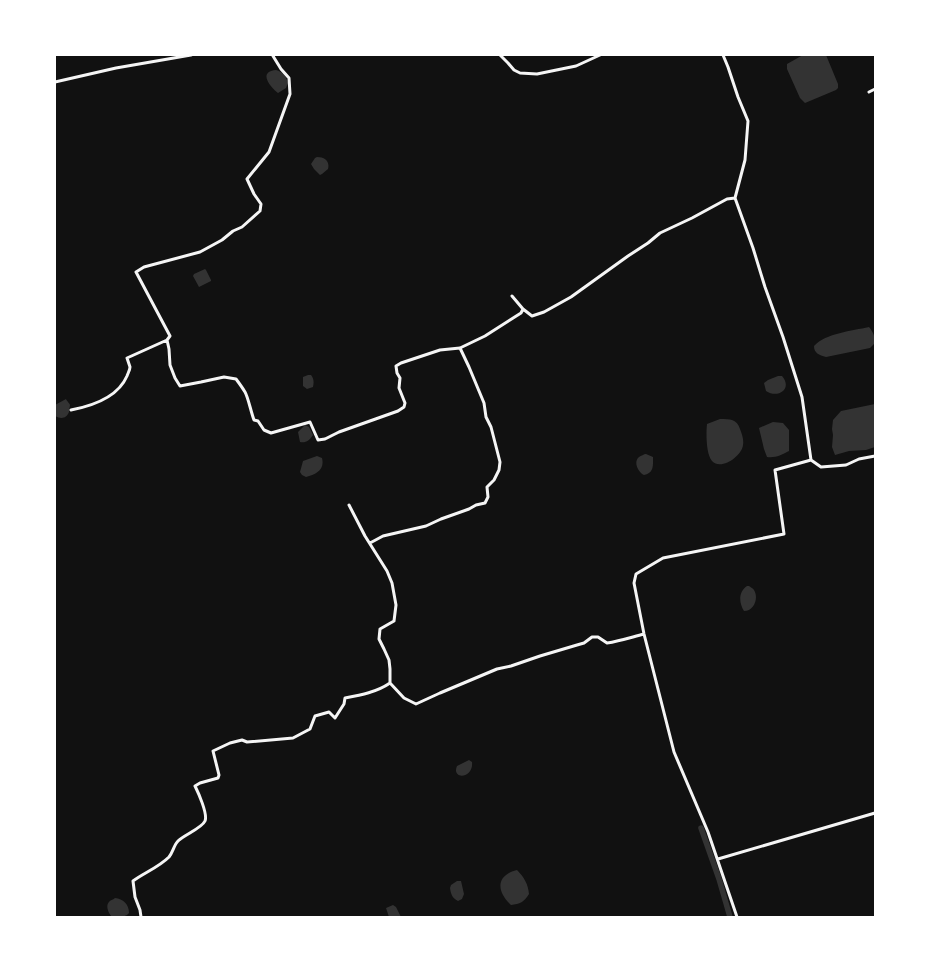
<svg xmlns="http://www.w3.org/2000/svg" width="930" height="972" font-family="'Exo 2',sans-serif">
<style>
.water{fill:#333}
.lines{fill:none;stroke-linecap:round;stroke-linejoin:round}
.canal{stroke:#333;stroke-width:5.5}
.minor{stroke:#f5f5f5;stroke-width:3}
</style>
<rect width="100%" height="100%" fill="#111"/>
<path class="water" d="M803,55H826L838,84V88L836,90L805,103L800,98L787,69V64Z
M276,70C283,72 286,76 288,83L286,88L278,93C274,90 264,80 267,74C269,71 273,70 276,70Z
M317,157C325,157 330,161 328,169L322,174L320,175L314,169L311,164L315,158Z
M205,269L206,270L211,280V281L199,287L193,276L194,274Z
M869,327C873,332 875,336 875,343L870,348L826,357C819,355 814,353 814,346C826,333 852,331 869,327Z
M308,375H311C314,379 314,382 313,387L307,389L303,386V377Z
M778,376H782C793,389 778,399 766,391L764,383L768,380Z
M66,399C66,400 70,404 70,405C70,406 69,410 69,412C66,419 61,419 55,416V405Z
M875,404V447L866,450L849,451L835,455L832,447L833,435L832,429L833,420L841,411Z
M720,419C730,419 737,419 740,429C742,434 744,440 743,445C742,456 721,471 712,461C706,454 706,433 707,424Z
M773,422L783,423L789,430V451C781,455 776,458 767,457L764,449L759,428Z
M305,425L309,427L313,435C309,441 306,443 300,442L298,432Z
M646,454L653,457C653,466 654,473 644,475C638,472 633,462 639,457C641,456 644,454 646,454Z
M317,456L322,458C325,470 316,474 306,477L302,475L300,472L303,461Z
M747,586H749C750,587 753,588 754,590C759,598 754,611 744,611C739,603 738,592 747,586Z
M469,760L472,762C474,779 451,780 457,766Z
M517,870C524,877 528,884 529,894C524,902 520,904 511,905C496,891 496,875 517,870Z
M457,881H461L464,894L462,899L458,901C452,898 451,894 450,888L451,885Z
M115,898C123,899 129,904 129,913C125,918 118,917 112,917C109,914 105,906 109,902C110,900 113,900 115,898Z
M393,905L396,907L401,917H389L386,908Z"/>
<g class="lines">
<path class="canal" d="M701,828L719,879L730,917"/>
<path class="minor" d="M500,55L508,63L514,70L520,73L537,74L576,66L600,55
M723,55L728,67L738,97L748,121L745,160L735,198L753,248L765,287L783,337L802,397L811,460L775,470L784,534L663,558L636,574L634,583L644,634L674,752L708,832L737,917
M55,82L116,68L191,55
M869,92L875,89
M523,309L532,316L544,312L571,297L628,256L648,243L660,233L692,218L727,199L735,198
M167,340L169,349L170,365L175,378L180,386L201,382L224,377L236,379C239,383 242,387 245,392C248,397 251,412 254,420L258,421L264,430L271,433L310,422L318,440L325,439L339,432L398,411L404,407L405,403L399,388L400,378L397,373L396,366L401,363L440,350L460,348L485,336L521,313L523,309L512,296
M71,410C92,406 118,397 127,376C128,373 130,370 130,367C129,364 128,361 127,358L167,340L170,336L136,272L144,267L200,252L222,240L233,231L242,227L260,211L261,204L254,194L247,179L256,168L269,152L290,94L289,78L281,69L273,56L274,55
M811,460L821,467L846,465L859,459L875,456
M370,543L383,536L426,526L441,519L469,509L476,505L485,503L488,497L487,487L494,480L499,470L500,462L491,427L486,417L484,403L469,367L460,348
M390,683L404,698L416,704L440,693L497,669L511,666L540,656L577,645L584,643L592,637H598L607,643C620,641 632,637 644,634
M718,859L875,813
M141,917L140,910L135,897L133,881C144,873 159,867 169,857C173,852 174,845 178,841C184,835 202,828 205,821C208,814 198,792 195,786L200,783L218,778L219,775L213,751L230,743L242,740L247,742L293,738L310,729L315,716L329,712L335,718L344,704L345,698C361,695 377,692 390,683V669L389,660L384,649L379,639L380,629L394,621L396,605L392,583L387,571L365,536L349,505"/>
</g>
<rect width="930" height="972" fill="none" stroke="#ffffff" stroke-width="112"/>
</svg>
